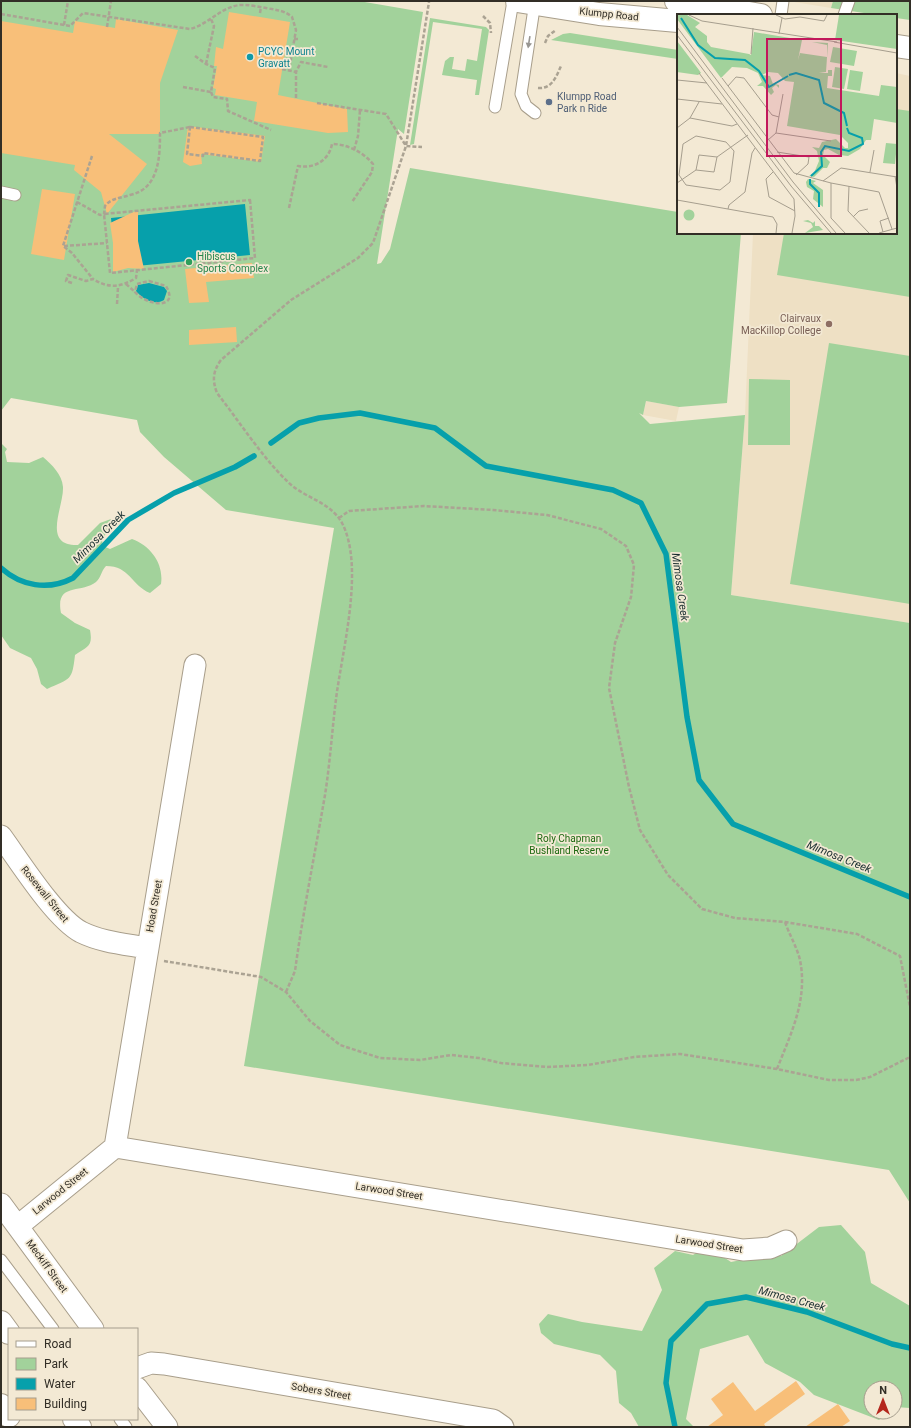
<svg xmlns="http://www.w3.org/2000/svg" width="911" height="1428" font-family="Roboto,sans-serif">
<style>
.built{fill:#eee0c4}
.green{fill:#a2d29b}
.water{fill:#06a0ab}
.lines{fill:none;stroke-linecap:round;stroke-linejoin:round}
.stream{stroke:#06a0ab;stroke-width:5.5}
.building{fill:#f8bf79}
.service-casing{stroke:#a89e8b;stroke-width:13}
.minor-casing{stroke:#a89e8b;stroke-width:23}
.secondary-casing{stroke:#a89e8b;stroke-width:24}
.motorway-casing{stroke:#a89e8b;stroke-width:24}
.path{stroke:#aba393;stroke-width:2.5;stroke-dasharray:4 2;stroke-linecap:butt}
.service{stroke:#fff;stroke-width:11}
.minor{stroke:#fff;stroke-width:21}
.secondary{stroke:#fff;stroke-width:22}
.motorway{stroke:#fff;stroke-width:22}
.oneway{fill:#989692}
.culture-dot{fill:#0f9aa8;stroke:#f3e9d4;stroke-width:1.5}
.service-dot{fill:#5c6f8a;stroke:#f3e9d4;stroke-width:1.5}
.leisure-dot{fill:#2e9e5b;stroke:#f3e9d4;stroke-width:1.5}
.education-dot{fill:#8d6e63;stroke:#f3e9d4;stroke-width:1.5}
.labels{text-anchor:middle;dominant-baseline:central;stroke-width:3.5;stroke-linejoin:round;paint-order:stroke}
.street-label{font-size:10px;fill:#322e26;stroke:#f3e9d4}
.culture-label{font-size:10px;fill:#0d838f;stroke:#f3e9d4;text-anchor:start}
.service-label{font-size:10px;fill:#4e5e75;stroke:#f3e9d4;text-anchor:start}
.leisure-label{font-size:10px;fill:#27864d;stroke:#f3e9d4;text-anchor:start}
.education-label{font-size:10px;fill:#785e54;stroke:#f3e9d4;text-anchor:end}
.park-label{font-size:10px;fill:#1c6810;stroke:#f3e9d4}
.water-label{font-size:11px;font-style:italic;fill:#182d2f;stroke:#f3e9d4}
.inset-river{fill:none;stroke:#06a0ab;stroke-width:2}
.inset-road{fill:none;stroke:#a69e8e;stroke-width:1}
.view{fill:#c2185b;fill-opacity:0.15;stroke:#c2185b;stroke-width:2}
.inset-edge{fill:none;stroke:#322e26;stroke-width:2}
</style>
<rect width="100%" height="100%" fill="#f3e9d4"/>
<path class="built" d="M788,1H833L831,8Z
M896,73L910,76V623L731,595L745,415L753,233H896Z
M646,401L679,407L676,421L643,415Z"/>
<path class="green" d="M1,1H359L423,12L404,134L398,129L377,264L381,263L390,249L410,168L678,212V233H741L727,403L679,407L646,401L643,415L639,413L650,424L745,415L731,595L910,623V1203L889,1170L244,1066L334,528L226,510L164,457L140,432L137,420L11,398L1,411Z
M833,1H910V20L896,18V15H877L831,8Z
M430,18L486,27L489,30L479,95H475L477,80L442,75L445,61L450,57H454L452,69L465,71L467,59L477,61L482,29L433,22L414,144L410,145Z
M570,33L678,50V59L551,40L563,34Z
M896,109L910,111V297L777,275L784,233H896Z
M829,343L910,356V604L790,584Z
M749,379L790,380V445H748Z
M1,443L7,449L5,452L7,462L29,463L43,457C52,465 62,474 63,487C64,507 41,546 78,545L100,523L111,519L113,522L102,540L103,546L110,549L132,539C151,546 164,564 161,584L150,593C131,585 130,566 106,566C101,571 101,578 96,582C81,594 55,582 61,613L75,623L90,630C93,647 88,646 75,655C72,681 71,678 47,689L41,684L37,669L31,658L10,648L1,635Z
M841,1225L865,1252L871,1283L910,1306V1408L895,1407V1388H871V1412H888L879,1420L814,1395L800,1382L765,1363L748,1335L700,1349L686,1419L694,1427H639L631,1413L619,1403L616,1371L600,1355L554,1344L541,1333L539,1324L548,1314L582,1322L642,1331L662,1290L654,1268L675,1251L693,1255C707,1245 718,1254 731,1262L767,1255L781,1256L819,1227Z"/>
<path class="water" d="M245,204L250,255L116,268L111,218Z
M149,283L164,287L167,291L164,300C154,306 143,299 136,291L138,285Z"/>
<g class="lines">
<path class="stream" d="M271,443L299,423L319,418L360,413L435,428L486,466L613,490L641,503L666,554L687,717L699,780L733,824L910,897
M1,568C21,586 48,591 73,578L128,520L174,493L235,467L254,456
M675,1427L666,1383L671,1341L707,1304L746,1297L807,1312L892,1344L910,1348"/>
</g>
<path class="building" d="M229,12L290,22L278,95L347,109L348,132L328,133L254,121L257,102L215,95L216,89L213,88L217,66H214L216,47L223,49Z
M116,19L178,30L160,83V134H109L147,164L107,214L101,192L74,170L75,165L1,153V21L73,33L75,21L115,28Z
M188,126L265,136L261,162L201,154L202,164L190,166L183,162Z
M42,189L75,194L64,260L31,254Z
M138,210V241L144,269L128,268L113,272V243L110,223Z
M252,263L254,278L206,282L209,302L189,303L185,269Z
M236,327L237,342L189,345V330Z
M796,1381L805,1394L764,1424L766,1427H707L723,1415L711,1399L733,1382L755,1411Z
M838,1404L850,1421L841,1427H805Z"/>
<g class="lines">
<g class="service-casing">
<path id="service" d="M535,2L521,94L526,106L535,113
M781,15L783,1
M844,15L849,1
M495,107L513,1
M1,192L15,195
M1,1260L53,1329
M120,1419L126,1427"/>
</g>
<g class="minor-casing">
<path id="minor" d="M1,836C20,862 55,918 81,932C101,942 125,944 147,948
M115,1147L195,665
M1,1204L93,1329
M18,1226L115,1147L743,1250L770,1248L786,1241
M137,1368L151,1363L164,1364L493,1420L503,1427
M137,1388L167,1427"/>
</g>
<g class="secondary-casing">
<path id="secondary" d="M517,1L599,14L678,21
M676,1L761,15
M896,46L910,48"/>
</g>
<g class="motorway-casing">
<path id="motorway" d="M1,1322L9,1333
M1,1405L9,1416
M74,1419L80,1427"/>
</g>
<path class="path" d="M260,13L261,7
M1,14L70,26L83,13L190,29C210,24 223,4 244,5C251,5 259,7 266,8C276,10 284,10 292,17L296,30L289,70
M483,16L490,23L491,33
M64,25L68,1
M107,27L111,1
M294,39H298
M545,43L548,36L556,30
M195,56L206,64L215,68
M206,64L214,26L211,19
M282,69L296,72
M183,87L211,92L215,68
M538,88C552,89 556,77 561,66
M211,92L213,97L227,99L228,111L271,130
M296,98V72L301,62L328,67
M317,103L386,114L406,146L422,147
M190,127L263,137L260,161L203,153V156L187,154Z
M354,150L358,136L360,110
M92,156L63,246L72,253L93,279
M250,200L255,258L110,273L104,214Z
M77,202L100,215L104,214L105,206C111,198 121,198 130,195C159,189 160,157 160,133L190,127
M289,208L298,166C315,169 329,160 332,144C347,144 363,152 373,164L372,172L352,202
M64,246L107,243
M149,281L166,286C180,310 147,306 135,292L137,284Z
M72,283L66,281L68,275L86,281L93,279C109,289 121,287 136,278L137,270
M126,284L134,291
M117,304L118,287
M339,518L349,511L424,506L493,510L547,515L601,529L626,546L634,565L631,597L615,643L609,688L629,787L640,830L668,875L702,909L735,918L785,922L857,934L900,956L910,1007
M164,961L261,977L286,992L310,1021L340,1045L380,1058L420,1060L451,1055L479,1058L501,1063L547,1067L588,1065L634,1057L680,1054L777,1069L829,1080H856L870,1077L910,1057
M286,992L295,971C303,912 315,853 325,795C330,763 332,731 336,699C342,651 365,567 342,523C330,501 303,498 287,481C262,457 239,421 217,393C212,380 213,371 221,360L291,300L358,258L373,243L406,146L429,2
M777,1069C791,1033 808,1000 800,960C797,947 789,934 785,922"/>
<use href="#service" class="service"/>
<use href="#minor" class="minor"/>
<use href="#secondary" class="secondary"/>
<use href="#motorway" class="motorway"/>
</g>
<defs><path id="oneway-solid" d="M-6-.8H1V-3.2L6.5 0L1 3.2V.8H-6Z"/></defs>
<use class="oneway" href="#oneway-solid" transform="translate(529 42) rotate(99)"/>
<circle class="culture-dot" cx="250" cy="57" r="4"/>
<circle class="service-dot" cx="549" cy="102" r="4"/>
<circle class="leisure-dot" cx="189" cy="262" r="4"/>
<circle class="education-dot" cx="829" cy="324" r="4"/>
<g class="labels">
<g class="street-label">
<text transform="translate(609 14) rotate(6)">Klumpp Road</text>
<text transform="translate(45 894) rotate(51)">Rosewall Street</text>
<text transform="translate(154 906) rotate(-80)">Hoad Street</text>
<text transform="translate(60 1191) rotate(-39)">Larwood Street</text>
<text transform="translate(389 1191) rotate(9)">Larwood Street</text>
<text transform="translate(709 1244) rotate(9)">Larwood Street</text>
<text transform="translate(47 1266) rotate(54)">Meckiff Street</text>
<text transform="translate(321 1391) rotate(10)">Sobers Street</text>
</g>
<g class="culture-label">
<text x="258" y="51">PCYC Mount<tspan x="258" dy="12">Gravatt</tspan></text>
</g>
<g class="service-label">
<text x="557" y="96">Klumpp Road<tspan x="557" dy="12">Park n Ride</tspan></text>
</g>
<g class="leisure-label">
<text x="197" y="256">Hibiscus<tspan x="197" dy="12">Sports Complex</tspan></text>
</g>
<g class="education-label">
<text x="821" y="318">Clairvaux<tspan x="821" dy="12">MacKillop College</tspan></text>
</g>
<g class="park-label">
<text x="569" y="838">Roly Chapman<tspan x="569" dy="12">Bushland Reserve</tspan></text>
</g>
<g class="water-label">
<text transform="translate(99 537) rotate(-45)">Mimosa Creek</text>
<text transform="translate(680 587) rotate(82)">Mimosa Creek</text>
<text transform="translate(839 857) rotate(22)">Mimosa Creek</text>
<text transform="translate(792 1299) rotate(15)">Mimosa Creek</text>
</g>
</g>
<g transform="translate(677 14)">
<rect width="220" height="220" fill="#f3e9d4"/>
<path d="M0,1H10L23,9L18,13L30,22V28L34,33L72,40L74,41L77,18L125,26L121,46L123,39L150,43V31L135,28L151,29L149,58L142,59H151V56H155V62H151L150,74L202,82L204,71L220,73V109L197,105L194,126H189L183,135L171,142L162,141L151,135L147,136L146,141L153,148L150,154H146L137,163L132,162L137,159L142,147L140,137L135,133L142,134L145,128L159,125L168,134H171V129L163,121L110,112L117,68L108,67L101,59L91,58L85,61L93,62L96,70L99,68L98,70L102,71V74L99,71L95,74L97,78L94,81L86,72H80L85,68L81,59L70,54L55,53L44,64L0,5ZM162,1H220V35L158,26ZM0,27L22,56L24,59L21,61L0,58ZM156,33L180,37L177,52L153,48ZM158,53L171,55L167,75L155,73ZM173,56L186,58L183,77L170,75ZM209,129L220,130L218,150L206,149ZM131,165L139,167L136,169L146,176V193L136,185L137,177L130,173L129,168ZM6.5 201a5.5 5.5 0 1 1 11 0a5.5 5.5 0 1 1-11 0ZM131,206L136,209L138,207V212H142L146,216L128,219L136,213L134,209L126,207Z" fill="#a2d29b"/>
<path class="inset-river" d="M4,4L21,31L38,44L68,46L82,57L92,73L111,62M112,61L119,59L142,66L147,89L167,99L170,112M134,162L145,152L144,138L148,132L172,137L186,130L185,124L172,119L170,114M133,165V170L142,179V193"/>
<path class="inset-road" d="M12,1L25,7L160,28M99,1L108,5L123,3L147,7L150,1M0,13L116,168L159,219M102,20L105,4M0,21L114,172L154,219M157,28L220,39M74,40L76,14M22,59L117,185L118,202L115,219M45,64L117,159L154,169L202,178L215,215M0,66L30,69M51,72L59,63L67,64L95,101L102,103M0,85L45,90M13,104L55,112L60,110M0,114L13,104L22,88M99,119L106,80M19,122L49,128L57,137L53,168L43,176L9,171L2,161L6,130ZM91,126L99,119L154,127M100,138L132,143L131,150L119,161M40,143L71,121M19,156L22,141L40,143M19,156L37,158L40,143M96,158L89,165L92,183L118,197M193,158L197,136M218,162L220,174M146,167L164,154L220,163M0,169L19,156M154,169V204L168,219M172,172L171,197L192,219M0,186L96,203L100,210L99,219M51,195L52,191L68,178L75,139L78,134M176,203L182,197L191,195M206,218L203,207L212,204M202,219L220,214"/>
<path class="view" d="M90,25H164V142H90Z"/>
<rect width="220" height="220" class="inset-edge"/>
</g>
<rect width="911" height="1428" fill="none" stroke="#322e26" stroke-width="4"/>
<rect x="8" y="1328" width="130" height="92" fill="#f3e9d4" stroke="#a69e8e"/>
<rect x="16" y="1341" width="20" height="6" fill="#ffffff" stroke="#a69e8e"/>
<text x="44" y="1348" font-size="12" fill="#322e26">Road</text>
<rect x="16" y="1358" width="20" height="12" fill="#a2d29b" stroke="#a69e8e"/>
<text x="44" y="1368" font-size="12" fill="#322e26">Park</text>
<rect x="16" y="1378" width="20" height="12" fill="#06a0ab" stroke="#a69e8e"/>
<text x="44" y="1388" font-size="12" fill="#322e26">Water</text>
<rect x="16" y="1398" width="20" height="12" fill="#f8bf79" stroke="#a69e8e"/>
<text x="44" y="1408" font-size="12" fill="#322e26">Building</text>
<g transform="translate(883 1400)"><circle r="19" fill="#f3e9d4" stroke="#a69e8e"/>
<path d="M0-3L7 15L0 10L-7 15Z" fill="#b4261c"/>
<text y="-6" font-size="11" font-weight="bold" text-anchor="middle" fill="#322e26">N</text>
</g>
</svg>
